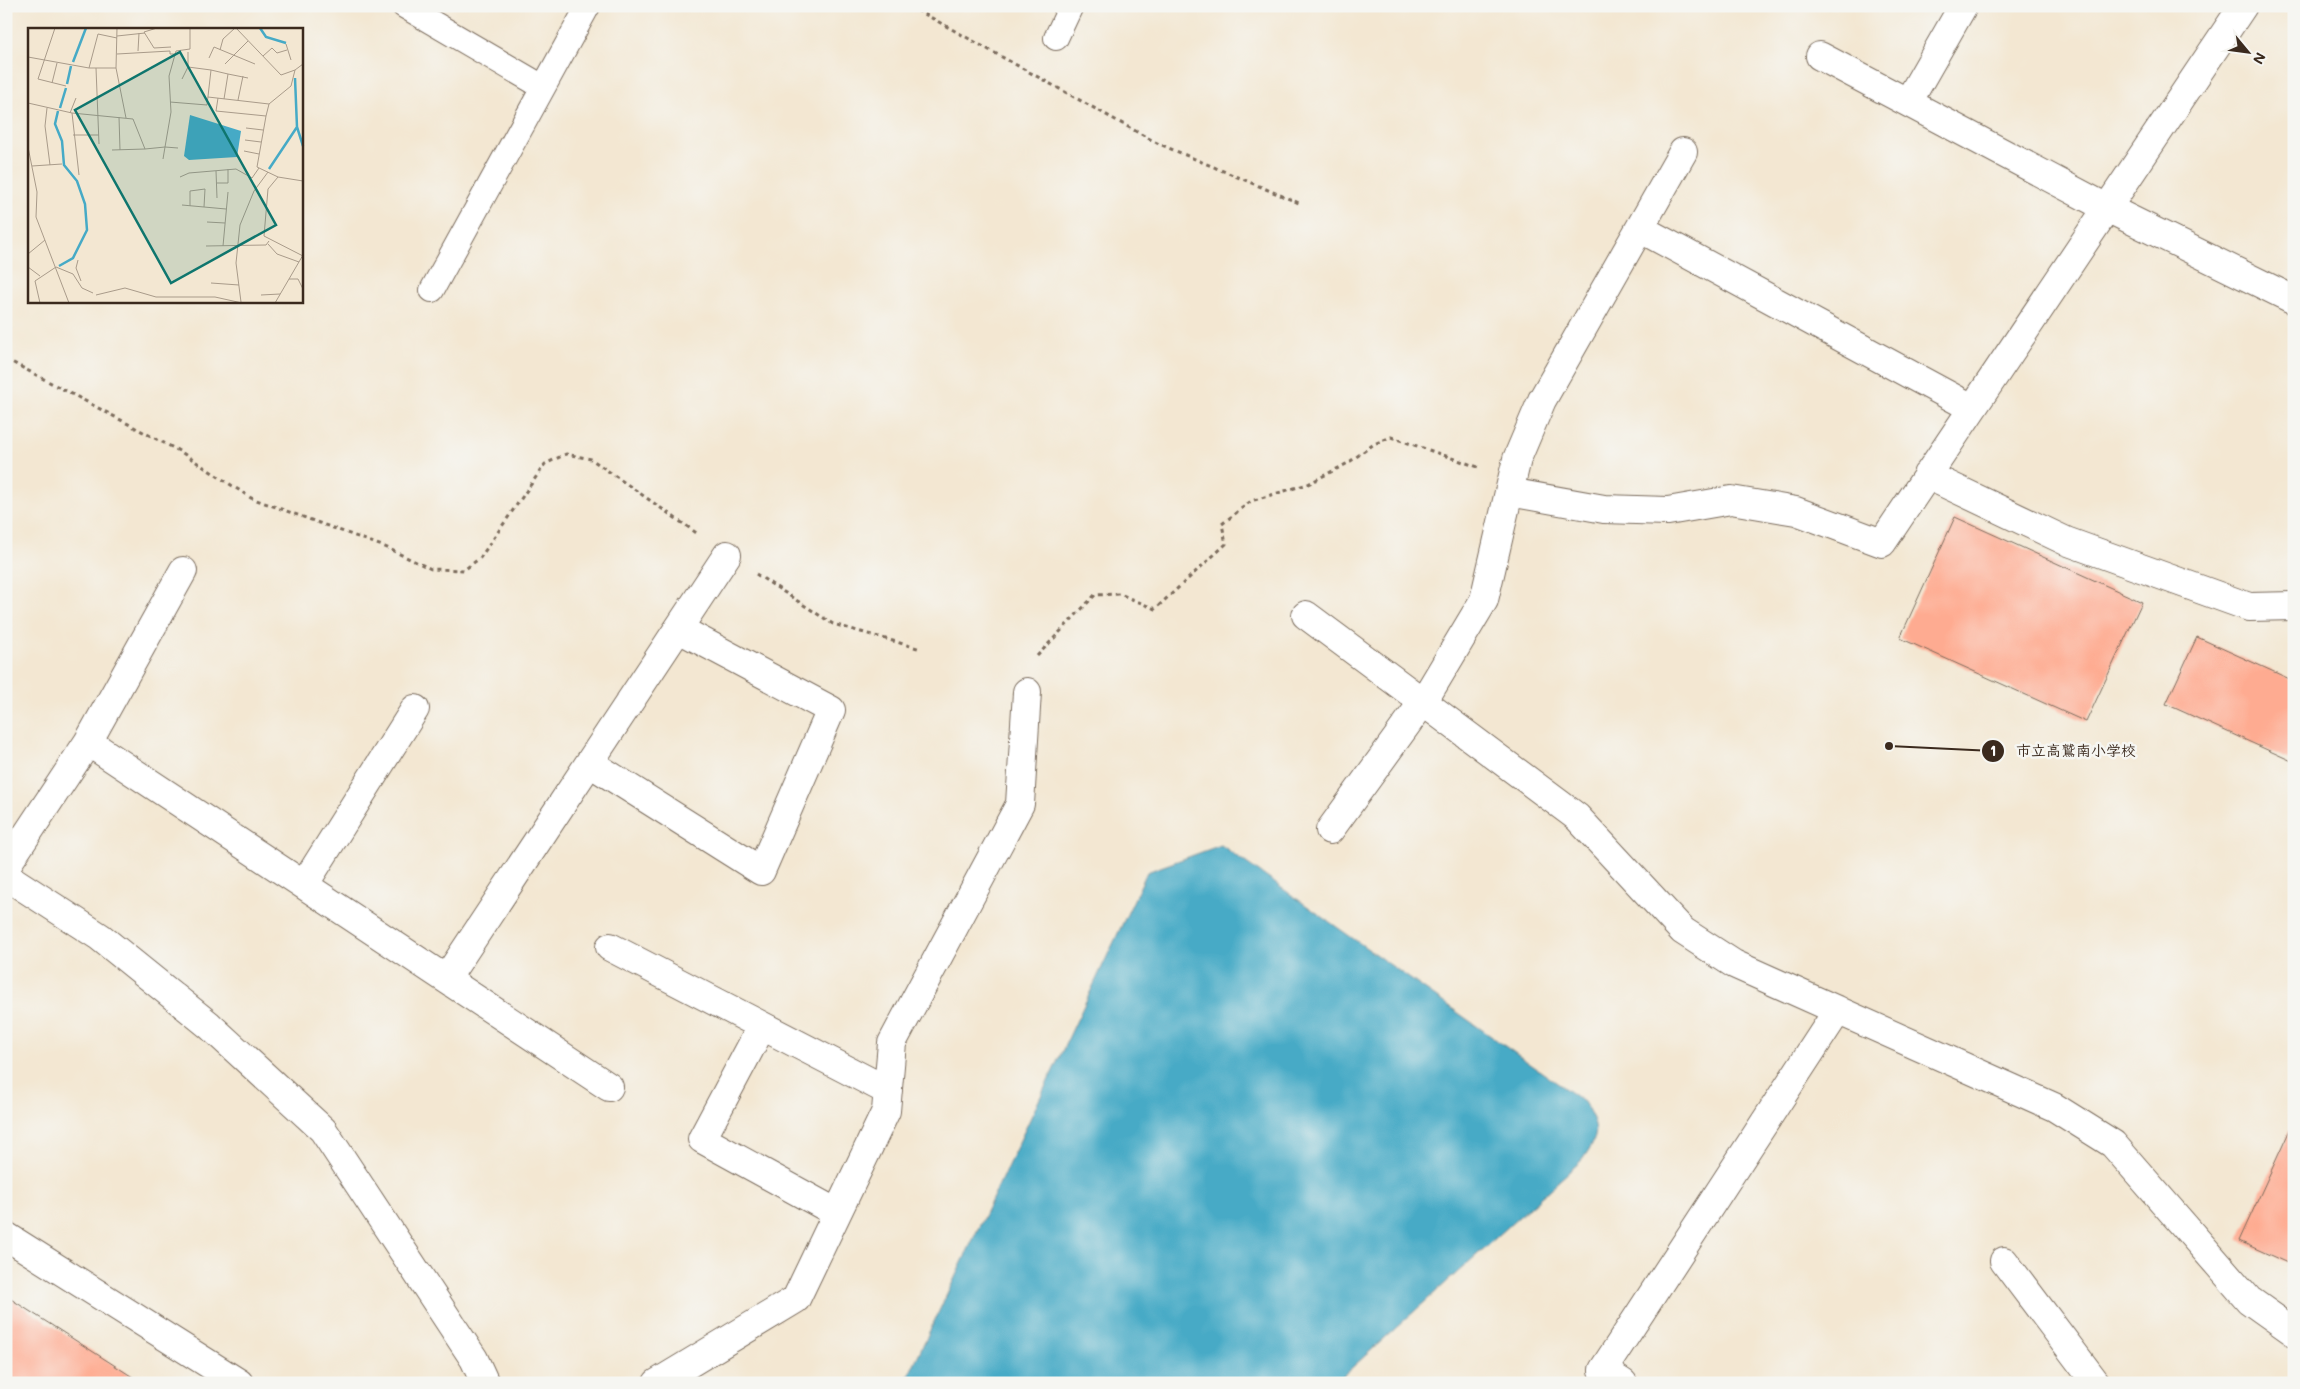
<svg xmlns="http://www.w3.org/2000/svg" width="2300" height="1389" font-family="Mali,'Klee One',sans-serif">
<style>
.water{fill:#46aac6;stroke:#406a72}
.building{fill:#feab91}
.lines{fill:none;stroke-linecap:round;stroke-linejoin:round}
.service-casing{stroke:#7b6c5d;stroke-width:26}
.minor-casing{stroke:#7b6c5d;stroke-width:30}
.path{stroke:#7b6c5d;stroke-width:3;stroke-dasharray:4 4;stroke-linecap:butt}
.service{stroke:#fff;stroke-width:24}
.minor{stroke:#fff;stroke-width:28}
.inset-river{fill:none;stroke:#46aac6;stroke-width:2.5}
.inset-road{fill:none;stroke:#a99b8a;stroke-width:1}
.view{fill:#0f766e;fill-opacity:0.15;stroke:#0f766e;stroke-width:2.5}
.inset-edge{fill:none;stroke:#3b2a1e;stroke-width:2.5}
.leader{fill:none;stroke:#3b2a1e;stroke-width:2}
.callout-dot{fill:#3b2a1e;stroke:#f6f6f2;stroke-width:2}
.mark-label{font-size:15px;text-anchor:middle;font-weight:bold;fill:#fff}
.callout-label{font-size:15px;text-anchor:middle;font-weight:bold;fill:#3b2a1e;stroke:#f6f6f2;stroke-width:5;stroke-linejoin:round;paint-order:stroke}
</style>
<rect width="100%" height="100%" fill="#f6f6f2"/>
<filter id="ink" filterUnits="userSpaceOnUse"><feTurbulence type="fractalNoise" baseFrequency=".02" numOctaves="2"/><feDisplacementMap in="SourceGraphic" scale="10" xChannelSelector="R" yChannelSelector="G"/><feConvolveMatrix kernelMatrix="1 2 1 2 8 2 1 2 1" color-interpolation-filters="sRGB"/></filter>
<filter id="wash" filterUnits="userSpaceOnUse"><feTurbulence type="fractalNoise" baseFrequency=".0096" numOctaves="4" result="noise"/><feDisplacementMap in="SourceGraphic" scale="20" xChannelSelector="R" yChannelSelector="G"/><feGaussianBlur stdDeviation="1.12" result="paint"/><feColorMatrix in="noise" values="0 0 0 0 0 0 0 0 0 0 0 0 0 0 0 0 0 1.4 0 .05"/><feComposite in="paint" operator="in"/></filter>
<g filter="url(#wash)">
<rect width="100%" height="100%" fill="#f3e7d2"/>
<path class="water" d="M1221,845L1584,1102C1600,1129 1600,1134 1582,1160L1335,1383H905L1147,872Z"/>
<g id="blocks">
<path class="building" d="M1955,517L2142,602L2086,722L1900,638Z
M2197,637L2294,681V762L2166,704Z
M2294,1121V1266L2239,1241Z
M6,1296L142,1383H6Z"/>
</g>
</g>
<g filter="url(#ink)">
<use href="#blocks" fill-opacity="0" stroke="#7b6c5d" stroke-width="1"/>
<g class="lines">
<g class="service-casing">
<path id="service" d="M404,6L543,87
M1056,38L1071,6
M432,290L588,6"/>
</g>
<g class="minor-casing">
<path id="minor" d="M2243,6L1882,543L1796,511L1731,500L1668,511L1604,509L1509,492L1484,600L1423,702L1577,817L1683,931L1734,964L2054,1107L2113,1144L2249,1300L2294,1332
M1820,56L2107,208L2294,300
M1908,102L1963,6
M1641,229L1972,408
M1927,475L2066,541L2249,607L2294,606
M1509,492L1517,459L1542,400L1683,152
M1306,615L1423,702L1330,830
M88,742L609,1087
M590,763L761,871L831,710L679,629
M6,866L88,742L183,571
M6,876L100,937L209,1025L323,1130L474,1359L485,1383
M304,885L415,709
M610,947L888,1091
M446,979L727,555
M762,1026L702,1139L837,1213
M6,1236L239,1383
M2004,1261L2096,1383
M657,1383L796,1299L886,1111L892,1043L1020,804L1027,692
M1623,1383L1603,1370L1838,1010"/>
</g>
<path class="path" d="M910,6L1157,143L1299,203
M6,359L181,452L251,498L385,547L431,569L464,570L480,558L545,464L566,454L591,459L698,534
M756,574L833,624L921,649
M1037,656L1095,595L1120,594L1155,609L1226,544L1222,524L1251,501L1308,484L1348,463L1374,444L1391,437L1478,467"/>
<use href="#service" class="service"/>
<use href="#minor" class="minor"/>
</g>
</g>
<g transform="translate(28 28)">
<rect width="275" height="275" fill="#f3e7d2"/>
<path d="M162,87L213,103L209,129L161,132L156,128Z" fill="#46aac6"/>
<path class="inset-river" d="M232,0L238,9L258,15M45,34L58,0M267,50L269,99L275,118M39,56L43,38M32,80L38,60M30,83L27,96L34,113L36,137L49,153L57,176L59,202L45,230L31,238M241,141L269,99"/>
<path class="inset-road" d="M27,0L10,51L38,58M89,0L88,40L98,90M129,0L116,4L126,20L143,19M208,0L253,47L267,42M89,8L117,5M258,16L263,32M192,22L195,11L207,0M110,23L111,5M89,26L142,23V26H148M235,28L244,20L249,25L259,22M0,29L61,40H88M181,30L186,19L227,36M197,36L220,13M160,39L183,42M61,40L70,6L89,10M68,40L71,116M200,46L220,50M154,51L160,39V24M24,55L29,35M180,69L241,76M190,70L188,83L238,88M210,72L215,48M142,74L179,77L183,42L200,46L196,71M0,75L44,85L105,91L117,121L137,119L143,84L141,48L148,23L162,21V0M19,80L17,98L22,137M42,85L48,70M44,85L51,147M91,89L92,122M218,100L235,102M45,107H71M217,112L233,114M0,119L9,164L8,189L41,275M84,122L117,121M216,123L231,126M135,131L137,119L150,120M4,138L34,136M188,143L189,170M152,149L161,145L208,141L224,150L231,140M250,149L229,139L238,88L241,76L263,58L267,42L275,36M189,155H200V141M154,177L198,181M162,178V163L177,161L176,179M179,194L197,195M240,216L249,226L271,234M178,218L238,217L241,213M195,218L200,164M0,226L17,212M275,228L236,208L240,161L250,149L275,153M50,232L48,240L53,253M0,239L12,248M261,251H270L275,261M183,255L211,257M68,267L97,260L128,269H187L214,275M233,267L252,266M213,274L208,235L212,197L226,163L240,144M12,275L7,253L28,239L45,246L54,260L65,265M247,275L275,227"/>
<path class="view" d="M152,24L248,197L143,255L47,82Z"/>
<rect width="275" height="275" class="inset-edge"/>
</g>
<path class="leader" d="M1889 746L1993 751"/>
<g class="callout-dot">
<circle cx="1889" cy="746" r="5"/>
<circle cx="1993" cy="751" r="12"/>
</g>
<g class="mark-label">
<text x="1993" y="756">1</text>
</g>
<g class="callout-label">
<text x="2076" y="756">市立高鷲南小学校</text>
</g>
<rect width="2300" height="1389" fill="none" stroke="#f6f6f2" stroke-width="25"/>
<g transform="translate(2248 52) rotate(119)" stroke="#f6f6f2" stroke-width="4" paint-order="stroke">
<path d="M0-4L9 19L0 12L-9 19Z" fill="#3b2a1e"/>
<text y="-8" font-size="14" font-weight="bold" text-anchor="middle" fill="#3b2a1e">N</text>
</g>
</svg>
